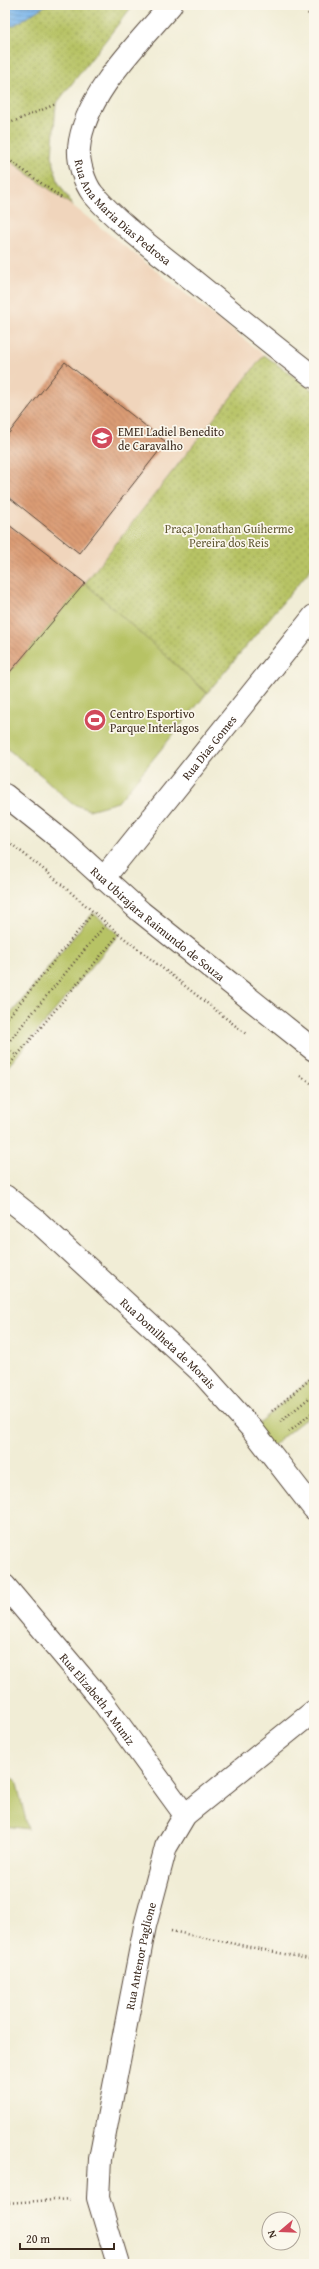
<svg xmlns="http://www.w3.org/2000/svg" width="319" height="2269" font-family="'Gentium Book Plus',serif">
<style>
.built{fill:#f0d5bc}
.grass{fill:#b7c365;stroke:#797642}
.park{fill:url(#park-dots);stroke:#797642}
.water{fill:url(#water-rules);stroke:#5a7084}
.building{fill:url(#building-back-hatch)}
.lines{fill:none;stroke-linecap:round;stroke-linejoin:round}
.minor-casing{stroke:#56473a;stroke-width:24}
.secondary-casing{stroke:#56473a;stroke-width:24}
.path{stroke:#56473a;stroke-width:2.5;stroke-dasharray:1 3;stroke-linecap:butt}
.minor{stroke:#fff;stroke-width:22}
.secondary{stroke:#fff;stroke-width:22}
.labels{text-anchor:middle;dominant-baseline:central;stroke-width:3.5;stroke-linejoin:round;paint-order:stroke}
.street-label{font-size:12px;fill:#3b2a1e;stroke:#fbf7ec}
.poi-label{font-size:12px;fill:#3b2a1e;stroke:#fbf7ec;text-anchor:start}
.park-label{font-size:12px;fill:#605833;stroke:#fbf7ec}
</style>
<defs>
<pattern id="park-dots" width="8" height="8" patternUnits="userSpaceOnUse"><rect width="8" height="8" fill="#b7c365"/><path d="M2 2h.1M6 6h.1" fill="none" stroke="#969f53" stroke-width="1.8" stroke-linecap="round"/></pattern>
<pattern id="water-rules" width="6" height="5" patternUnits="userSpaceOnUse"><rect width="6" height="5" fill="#79b5eb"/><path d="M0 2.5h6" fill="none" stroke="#6493be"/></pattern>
<pattern id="building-back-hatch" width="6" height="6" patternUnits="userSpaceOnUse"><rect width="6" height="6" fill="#db9c75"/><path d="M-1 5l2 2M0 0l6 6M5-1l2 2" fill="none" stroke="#b37f5f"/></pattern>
</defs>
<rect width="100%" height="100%" fill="#fbf7ec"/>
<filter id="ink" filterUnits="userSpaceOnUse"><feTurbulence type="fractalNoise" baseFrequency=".025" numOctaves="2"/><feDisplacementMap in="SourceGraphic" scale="8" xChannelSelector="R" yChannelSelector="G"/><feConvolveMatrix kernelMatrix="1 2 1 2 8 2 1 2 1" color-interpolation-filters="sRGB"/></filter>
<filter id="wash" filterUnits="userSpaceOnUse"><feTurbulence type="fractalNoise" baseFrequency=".012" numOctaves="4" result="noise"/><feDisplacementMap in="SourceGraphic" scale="16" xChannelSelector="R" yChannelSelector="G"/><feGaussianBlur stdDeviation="0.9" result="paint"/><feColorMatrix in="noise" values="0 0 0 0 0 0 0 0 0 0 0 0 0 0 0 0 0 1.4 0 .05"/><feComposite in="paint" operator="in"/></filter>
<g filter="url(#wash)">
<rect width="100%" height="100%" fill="#f1edd6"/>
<path class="built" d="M5,157L73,206L264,355L85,583L5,522Z"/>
<path class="grass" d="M85,583L207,693L118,802L89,810L71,803L42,776L5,747V678Z
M93,913L119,934L5,1070V1021Z
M314,1376V1412L268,1449L252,1429Z
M5,1774L16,1780L28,1829L5,1826Z"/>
<path class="park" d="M5,5H133L56,104L52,156L58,182L73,206L5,157Z
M264,355L314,391V565L207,693L85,583Z"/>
<path class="water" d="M5,5H46L13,26L5,24Z"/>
<g id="blocks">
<path class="building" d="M65,362L166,442L79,553L5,494V438Z
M5,522L85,583L5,678Z"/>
</g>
</g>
<g filter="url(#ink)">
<use href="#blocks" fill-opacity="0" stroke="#56473a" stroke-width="1"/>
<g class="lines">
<g class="minor-casing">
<g id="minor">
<path id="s1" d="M171,5C138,44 84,95 79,148C78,161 84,183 93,194C116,221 151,247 179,269C224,305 268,342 314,377"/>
<path id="s2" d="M103,879L314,616"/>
<path id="s3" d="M5,1196L38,1222L200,1371L252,1429L314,1509"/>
<path id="s4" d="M5,1586L102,1701L185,1815"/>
<path id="s5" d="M118,2264L98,2198L100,2159L145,1926L166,1847L185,1815L314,1711"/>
</g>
</g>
<g class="secondary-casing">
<g id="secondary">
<path id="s6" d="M5,795L64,842L141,912L314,1050"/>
</g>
</g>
<path class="path" d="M299,5L314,19
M5,125L56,104
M5,157L63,199
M5,839L47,872L119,934L246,1034
M5,1021L93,913
M5,1046L106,924
M5,1046L17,1056
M5,1070L119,934
M300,1076L314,1085
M272,1411L314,1376
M280,1422L314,1394
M289,1432L314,1411
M171,1931L314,1960
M5,2203L72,2199"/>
<use href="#minor" class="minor"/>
<use href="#secondary" class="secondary"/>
</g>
</g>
<defs>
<g id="school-disc" transform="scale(1.15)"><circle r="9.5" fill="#d1495b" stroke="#fbf7ec"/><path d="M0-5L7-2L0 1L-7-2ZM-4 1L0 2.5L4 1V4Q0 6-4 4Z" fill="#fff"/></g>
<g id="stadium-disc" transform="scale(1.15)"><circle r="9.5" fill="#d1495b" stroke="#fbf7ec"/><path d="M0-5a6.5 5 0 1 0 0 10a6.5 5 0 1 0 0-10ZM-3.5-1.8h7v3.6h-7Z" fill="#fff"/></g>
</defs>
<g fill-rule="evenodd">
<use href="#school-disc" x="102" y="438"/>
<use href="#stadium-disc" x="95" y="720"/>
</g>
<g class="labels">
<g class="street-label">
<text stroke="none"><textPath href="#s1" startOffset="254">Rua Ana Maria Dias Pedrosa</textPath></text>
<text stroke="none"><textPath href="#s2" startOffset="169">Rua Dias Gomes</textPath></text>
<text stroke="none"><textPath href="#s6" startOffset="200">Rua Ubirajara Raimundo de Souza</textPath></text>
<text stroke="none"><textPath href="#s3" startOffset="220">Rua Domilheta de Morais</textPath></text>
<text stroke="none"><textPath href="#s4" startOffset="146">Rua Elizabeth A Muniz</textPath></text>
<text stroke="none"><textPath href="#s5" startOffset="315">Rua Antenor Paglione</textPath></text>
</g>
<g class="poi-label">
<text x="118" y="431">EMEI Ladiel Benedito<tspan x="118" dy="14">de Caravalho</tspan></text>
<text x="110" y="713">Centro Esportivo<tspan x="110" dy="14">Parque Interlagos</tspan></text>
</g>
<g class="park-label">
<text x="229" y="528">Praça Jonathan Guiherme<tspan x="229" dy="14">Pereira dos Reis</tspan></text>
</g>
</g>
<rect width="319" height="2269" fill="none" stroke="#fbf7ec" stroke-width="20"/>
<g transform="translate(281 2231) rotate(251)"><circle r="19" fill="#fbf7ec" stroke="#aea59a"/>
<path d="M0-3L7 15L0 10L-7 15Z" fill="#d1495b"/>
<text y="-6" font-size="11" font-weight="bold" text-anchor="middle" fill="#3b2a1e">N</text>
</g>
<path d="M20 2243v6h94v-6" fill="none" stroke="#3b2a1e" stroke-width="2"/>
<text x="26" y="2243" font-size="12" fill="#3b2a1e" stroke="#fbf7ec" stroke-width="3" paint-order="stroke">20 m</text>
</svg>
